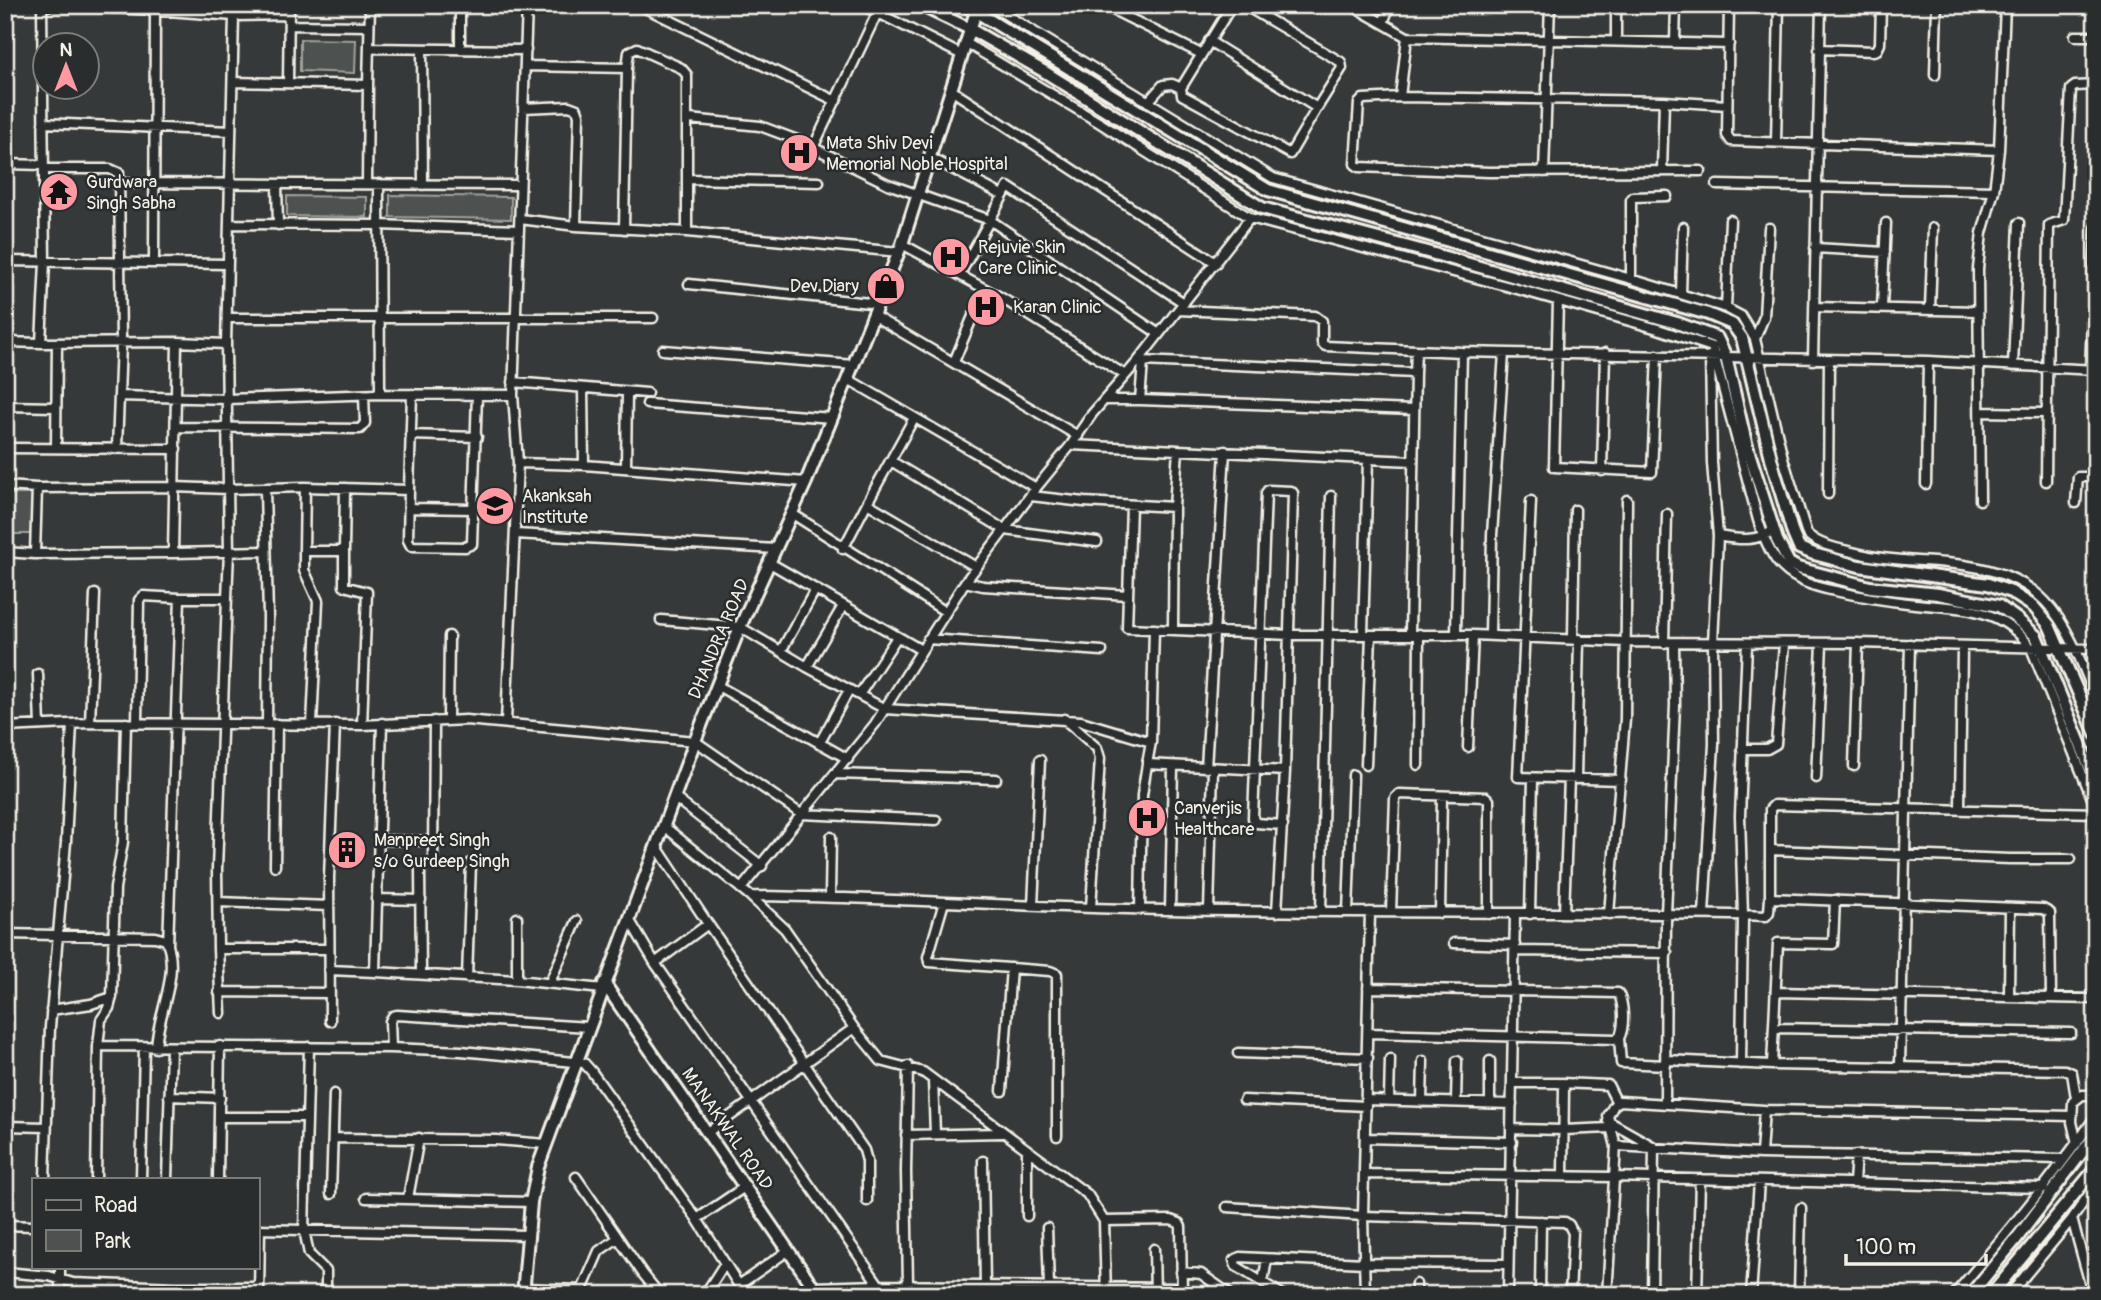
<svg xmlns="http://www.w3.org/2000/svg" width="2101" height="1300" font-family="Pangolin,sans-serif">
<style>
.green{fill:#4e514f;stroke:#a1a19c;stroke-width:2}
.lines{fill:none;stroke-linecap:round;stroke-linejoin:round}
.street-casing{stroke:#f4f1e8;stroke-width:13}
.secondary-casing{stroke:#f4f1e8;stroke-width:16}
.street{stroke:#2a2d2e;stroke-width:8}
.secondary{stroke:#2a2d2e;stroke-width:10}
.labels{text-anchor:middle;dominant-baseline:central;stroke-width:5;stroke-linejoin:round;paint-order:stroke}
.poi-label{font-size:18px;fill:#f4f1e8;stroke:#2a2d2e;text-anchor:start}
.street-label{font-size:18px;fill:#f4f1e8;stroke:#2a2d2e}
</style>
<rect width="100%" height="100%" fill="#363939"/>
<filter id="ink" filterUnits="userSpaceOnUse"><feTurbulence type="fractalNoise" baseFrequency=".0143" numOctaves="2"/><feDisplacementMap in="SourceGraphic" scale="14" xChannelSelector="R" yChannelSelector="G"/><feConvolveMatrix kernelMatrix="1 2 1 2 8 2 1 2 1" color-interpolation-filters="sRGB"/></filter>
<g filter="url(#ink)">
<path class="green" d="M300,39L356,40L355,73L300,71Z
M390,195L511,197V219L390,217Z
M287,196L367,197V217L287,216Z
M5,494H32V534H5Z"/>
<g class="lines">
<g class="street-casing">
<path id="street" d="M42,5L155,10L234,16L226,344L177,342L173,553L35,554L37,488L174,487L229,489L305,487L409,490L412,394
M155,5L154,263L227,264
M234,5V16L289,15
M639,5L836,101
M862,5L962,55
M990,5L1273,178L1631,279L1726,308L1741,316L1755,339L1783,458L1807,534C1821,547 1842,549 1861,554C1888,561 1918,560 1946,563C2046,572 2062,613 2096,698
M1103,5L1201,54
M1351,5L1407,37L1729,44
M1729,5L1727,135L1731,141L1999,150
M42,7L45,262L41,343L177,342
M1383,23L1390,5
M289,25L369,26
M2075,36H2096
M1209,41L1317,108L1342,68L1341,62L1244,5
M1616,41V5
M1675,42L1676,5
M966,43L1100,123L1250,218L1510,287L1658,329L1712,347L1758,520C1763,536 1770,555 1782,567C1797,582 1816,587 1835,591C1862,597 1888,601 1915,604C1962,609 2001,606 2031,648L2096,808
M369,48L526,50
M422,49L423,185
M460,49V5
M1819,49L1873,51L1877,50L1880,44L1881,5
M525,66L627,68L624,229
M627,68L629,52L637,48L681,68L687,75V232
M1935,75L1937,5
M233,82L368,85L370,5
M288,83L289,5
M1181,88L1182,95L1290,154L1317,108
M951,90L1216,263
M1400,97L1407,37
M1148,102L1163,85L1172,84L1181,88L1232,5
M523,108L569,106L577,109L579,115L576,226
M689,119L760,126L800,141L888,184L990,220L1159,334
M43,123L231,131
M1776,142L1779,5
M813,148L881,5
M931,158L1002,195
M5,164L43,165
M44,169H110L119,173L121,343L117,448
M1662,171L1664,101
M1701,171L1489,172L1359,167L1355,164L1359,103L1363,99L1400,97L1664,101L1727,105
M1544,172L1550,5
M688,179L819,182
M120,183L520,185
M277,184L278,225
M367,184L368,85
M379,184L380,394
M1717,185L1994,191L1999,150L2005,5
M520,219L576,226L687,232L899,252
M229,224L379,225L519,230
M902,244L1000,297L1125,375
M1815,248L1885,252
M5,261L154,263
M960,274L1008,187L1184,303
M1631,279V200L1633,197L1667,196
M689,284L879,304
M1681,294L1683,227
M1558,301L1554,467L1652,472L1657,355
M1814,307L1977,311
M1882,307L1886,223
M1726,308L1730,220
M1930,309L1933,228
M1178,310L1315,316L1322,321V343L1325,346L1462,352L1928,361L2096,370
M874,316L1078,436
M227,318H653
M1755,339L1764,317L1769,228
M5,342L41,343
M226,344L229,552L227,598
M663,350L854,365
M1813,360L1821,5
M1141,361L1415,373L1416,351
M954,362L973,316
M1143,362L1140,400L1414,410
M2013,366L2019,223
M2090,369L2096,225
M848,379L1036,488
M513,382L647,393
M583,388L584,465
M119,396L227,399L380,394L513,395L527,5
M1105,400H1140
M647,404L832,418
M5,406L56,407
M1980,412L2047,413
M914,418L867,503L976,567
M176,427L360,429L365,423L364,395
M410,435L477,437
M1071,445L1368,459L1363,634
M5,448L176,449
M56,448L57,343
M1368,459L1413,461
M891,461L1005,530L1097,542
M518,463L584,465L806,482
M626,468L627,392
M1602,471L1605,353
M2094,476L2096,455
M2046,481L2049,225L2064,220L2071,89L2075,86L2096,85
M1926,484L1928,361
M5,486L37,488
M305,487L304,551H344L345,488
M265,488L268,617L267,724
M409,490L408,540L411,546L465,547L472,544L477,395
M1828,494L1829,360
M1031,496L1084,502L1174,507
M1980,500L1978,269L1982,233L1994,191
M1531,501L1518,777L1621,780
M2076,503L2078,477H2096
M1131,505L1127,628L1290,635H1473L1625,642L1858,643L2096,649
M409,508L474,509
M791,513L946,612
M516,534L776,549
M1718,536C1739,540 1756,542 1774,530
M843,549L867,503
M304,551V570L318,601L312,724
M344,551V586L367,592L362,725
M5,552L35,554
M173,553L266,551
M770,563L921,650
M965,582L983,586L1128,595
M661,620L740,627L807,667L885,709L1081,721L1151,742
M1154,629L1151,742L1147,764L1285,771L1277,912
M1173,629L1174,507L1178,450
M1410,634L1415,373
M1456,634L1462,352
M1490,635L1492,535L1504,353
M928,639L1102,651
M1573,639L1575,510
M1664,643L1667,514
M781,651L815,590
M807,667L843,606
M38,674L40,725
M718,686L848,759
M859,695L897,637
M1064,719L1097,748L1100,758L1091,908
M448,720L449,636
M506,722L518,463L513,395
M90,723L95,594
M126,723L123,842L115,888L112,997L109,1008L101,1020L98,1046L391,1048L461,1051L584,1063L592,1072L697,1219L745,1295
M137,723L139,600L143,596L180,598
M382,723L375,972L517,980L602,989
M5,727L90,723L362,725L466,720L695,741L801,814L936,820
M819,744L849,690
M1468,747L1473,635
M1742,749H1767L1776,744L1784,644
M1366,765L1371,635
M1418,765L1419,634
M1854,766L1858,643
M1206,768L1225,451
M836,774L996,779
M1816,778L1822,644
M1576,779L1579,639
M675,798L762,866
M1960,809L1962,646
M1283,825L1256,823L1253,818L1266,493L1268,490L1291,491L1293,493L1285,771
M665,827L750,896L785,929L854,1028L708,1132
M378,840L433,841
M657,847L708,924
M1770,850L2010,859H2071
M433,863L434,721
M275,866L277,724
M420,869L421,973
M741,889L875,724L963,585L1036,488L1071,445L1092,414L1138,361L1250,218
M750,896C889,897 1028,908 1168,910C1367,914 1567,911 1766,916L1769,912L1770,898L2043,909L2050,913L2051,998
M830,896L831,837
M1770,898V809L1774,805L2096,813
M376,899L421,900
M218,902L329,906
M944,902L928,957L929,962L1050,971L1057,974V1136
M1033,905L1040,760
M1140,910L1142,795L1147,764
M1170,910L1173,767
M1209,911L1213,768
M1321,912L1331,496
M1348,912L1353,775
M1391,912L1395,798L1399,794L1486,797L1489,800V914
M1440,913L1442,796
M1564,913L1569,778
M1530,914L1533,778
M1609,914L1625,719L1627,500
M1704,914L1714,744L1713,643L1718,536L1712,463L1710,356
M517,918V980
M629,919L655,963L886,1295
M5,934L155,937L166,940C181,974 157,1014 156,1048
M1454,943L1515,945
M168,946L180,598H227L217,869L218,949
M1515,951L1667,953
M655,963L708,924L864,1150L867,1161V1201
M329,970L375,972
M467,978L471,863
M550,982L577,921
M1368,988L1618,993C1624,1003 1625,1027 1619,1038L1615,1039L1368,1033
M219,992L329,993
M1776,992L2096,999
M2009,997L2010,908
M51,1010L91,1004L112,997
M221,1013L218,949H329
M330,1021L329,878L335,724
M854,1028L881,1061L923,1072L1087,1194L1104,1221L1106,1295
M1775,1028L2071,1033
M1619,1038L1621,1063L1666,1065
M309,1047L304,1230L309,1254L326,1271V1295
M391,1048L390,1021L393,1016L397,1015L589,1027
M1238,1053L1368,1058
M1666,1060L1772,1065L2065,1070L2072,1073L2076,1098
M1741,1064L1743,916L1740,816L1747,644
M1772,1065L1778,943L1833,944L1835,900
M908,1066L906,1171L908,1285
M1900,1066L1910,644
M933,1080L935,1134
M1512,1083H1558L1564,1085L1563,1176
M1561,1083L1608,1085L1617,1103
M1002,1091L1011,968
M169,1096L220,1098
M1244,1100L1366,1106
M1366,1100L1512,1104
M1389,1100L1390,1059
M1422,1102L1423,1061
M1456,1102L1457,1061
M1490,1103V1061
M1665,1103L1666,914L1675,705L1674,643
M220,1117H306
M1608,1121L1654,1147L1652,1295
M5,1126L46,1127
M1512,1129L1564,1130L1610,1128
M906,1135L1003,1133
M333,1138L496,1140L546,1144
M1365,1138L1512,1142
M2077,1143L2072,1122L2073,1102L2082,1095H2096
M1616,1146L1608,1116L1614,1105L1620,1101L1764,1110L2071,1116
M1027,1150V1216
M1761,1154L1764,1110
M983,1161L985,1286
M1365,1174L1614,1177L2044,1188
M576,1177L643,1274L660,1295
M45,1179L50,1027L66,842L72,724
M96,1179L98,1046
M141,1179L144,1047
M167,1179L171,1048
M218,1179L220,1046
M1854,1182L1856,1155
M331,1194L334,1094
M366,1198L531,1202
M408,1198L419,1138
M1227,1207L1363,1216L1565,1222L1569,1225L1573,1233L1570,1295
M697,1219L746,1186
M2072,1219L2093,1295
M1104,1221L1171,1220L1179,1223L1181,1227L1182,1295
M5,1225L33,1226
M1047,1228L1049,1286
M257,1229L528,1235
M1154,1249L1155,1295
M5,1272L49,1276L73,1283L176,1287H258
M1181,1272L1201,1274L1231,1295
M1263,1282L1267,1259
M1416,1284V1295
M739,1285L789,1250
M814,1287L879,1285L1181,1288
M523,1288L582,1290L599,1251L618,1238
M60,1295V1267
M259,1295L260,1229
M699,1295L709,1288L725,1263
M1283,1295L1236,1266L1234,1260L1240,1257L1364,1263L1508,1264
M1365,1295L1363,1216L1370,912
M1508,1295L1515,914
M1540,1295L1541,1221
M1607,1295L1616,1146L1761,1154L2063,1159
M1697,1295L1700,1179
M1751,1295L1759,1182
M1799,1295L1801,1208
M1954,1295C2004,1237 2052,1179 2096,1116
M2009,1295L2072,1219L2096,1184"/>
</g>
<g class="secondary-casing">
<path id="secondary" d="M920,5L970,29L1045,72L1262,208L1420,250L1677,323L1717,338L1726,357L1746,443L1777,540L1789,563L1798,568L1870,587L1938,594L1999,606L2017,619L2036,636L2096,782
M965,5L1268,190L1708,314L1732,324L1742,338L1772,462L1793,534L1799,548L1814,554L1859,566L1988,584L2011,592L2034,607L2049,625L2096,734
M604,983L819,1295
M523,1295L531,1202L538,1167L695,741L740,627L806,482L902,244L978,5
M1970,1295L2017,1238L2096,1134
M1991,1295L2096,1168"/>
</g>
<use href="#street" class="street"/>
<use href="#secondary" class="secondary"/>
</g>
</g>
<defs>
<g id="hospital-disc" transform="scale(2.0125)"><circle r="9.5" fill="#ff9aa2" stroke="#2a2d2e"/><path d="M-5-5h3v3.5h4V-5h3V5h-3V1.5h-4V5h-3Z" fill="#111"/></g>
<g id="temple-disc" transform="scale(2.0125)"><circle r="9.5" fill="#ff9aa2" stroke="#2a2d2e"/><path d="M0-6L5-2H3V0L6.5 2.5H4V6H1.5V3h-3V6H-4V2.5H-6.5L-3 0V-2H-5Z" fill="#111"/></g>
<g id="shop-disc" transform="scale(2.0125)"><circle r="9.5" fill="#ff9aa2" stroke="#2a2d2e"/><path d="M-5-2.5h2.3a2.7 3.5 0 0 1 5.4 0H5L5.5 6h-11ZM-1.5-2.5h3a1.5 2.3 0 0 0-3 0Z" fill="#111"/></g>
<g id="school-disc" transform="scale(2.0125)"><circle r="9.5" fill="#ff9aa2" stroke="#2a2d2e"/><path d="M0-5L7-2L0 1L-7-2ZM-4 1L0 2.5L4 1V4Q0 6-4 4Z" fill="#111"/></g>
<g id="building-disc" transform="scale(2.0125)"><circle r="9.5" fill="#ff9aa2" stroke="#2a2d2e"/><path d="M-4-6H4V6H1V3H-1V6H-4ZM-2.5-4.3h1.7v1.8h-1.7ZM.8-4.3h1.7v1.8H.8ZM-2.5-1h1.7V.8h-1.7ZM.8-1h1.7V.8H.8Z" fill="#111"/></g>
</defs>
<g fill-rule="evenodd">
<use href="#hospital-disc" x="799" y="153"/>
<use href="#temple-disc" x="59" y="192"/>
<use href="#hospital-disc" x="951" y="257"/>
<use href="#shop-disc" x="886" y="286"/>
<use href="#hospital-disc" x="986" y="307"/>
<use href="#school-disc" x="495" y="506"/>
<use href="#hospital-disc" x="1147" y="818"/>
<use href="#building-disc" x="347" y="850"/>
</g>
<g class="labels">
<g class="poi-label">
<text x="826" y="143">Mata Shiv Devi<tspan x="826" dy="21">Memorial Noble Hospital</tspan></text>
<text x="86" y="182">Gurdwara<tspan x="86" dy="21">Singh Sabha</tspan></text>
<text x="978" y="247">Rejuvie Skin<tspan x="978" dy="21">Care Clinic</tspan></text>
<text x="859" y="286" text-anchor="end">Dev Diary</text>
<text x="1013" y="307">Karan Clinic</text>
<text x="522" y="496">Akanksah<tspan x="522" dy="21">Institute</tspan></text>
<text x="1174" y="808">Canverjis<tspan x="1174" dy="21">Healthcare</tspan></text>
<text x="374" y="840">Manpreet Singh<tspan x="374" dy="21">s/o Gurdeep Singh</tspan></text>
</g>
<g class="street-label">
<text transform="translate(719 639) rotate(-67)">DHANDRA ROAD</text>
<text transform="translate(727 1129) rotate(55)">MANAKWAL ROAD</text>
</g>
</g>
<rect width="2101" height="1300" fill="none" stroke="#2a2d2e" stroke-width="28"/>
<rect x="14" y="14" width="2073" height="1272" fill="none" stroke="#f4f1e8" stroke-width="2.5" filter="url(#ink)"/>
<rect x="32" y="1178" width="228" height="91" fill="#2a2d2e" stroke="#7b7b78" stroke-width="2"/>
<rect x="46" y="1200" width="35" height="10" fill="#2a2d2e" stroke="#7b7b78" stroke-width="2"/>
<text x="94" y="1212" font-size="21" fill="#f4f1e8">Road</text>
<rect x="46" y="1230" width="35" height="21" fill="#4e514f" stroke="#7b7b78" stroke-width="2"/>
<text x="94" y="1248" font-size="21" fill="#f4f1e8">Park</text>
<g transform="translate(66 66)"><circle r="33" fill="#2a2d2e" stroke="#7b7b78" stroke-width="2"/>
<path d="M0-5L12 26L0 18L-12 26Z" fill="#ff9aa2"/>
<text y="-10" font-size="19" font-weight="bold" text-anchor="middle" fill="#f4f1e8">N</text>
</g>
<path d="M1846 1254v10h140v-10" fill="none" stroke="#f4f1e8" stroke-width="3.5"/>
<text x="1856" y="1254" font-size="21" fill="#f4f1e8" stroke="#2a2d2e" stroke-width="5" paint-order="stroke">100 m</text>
</svg>
